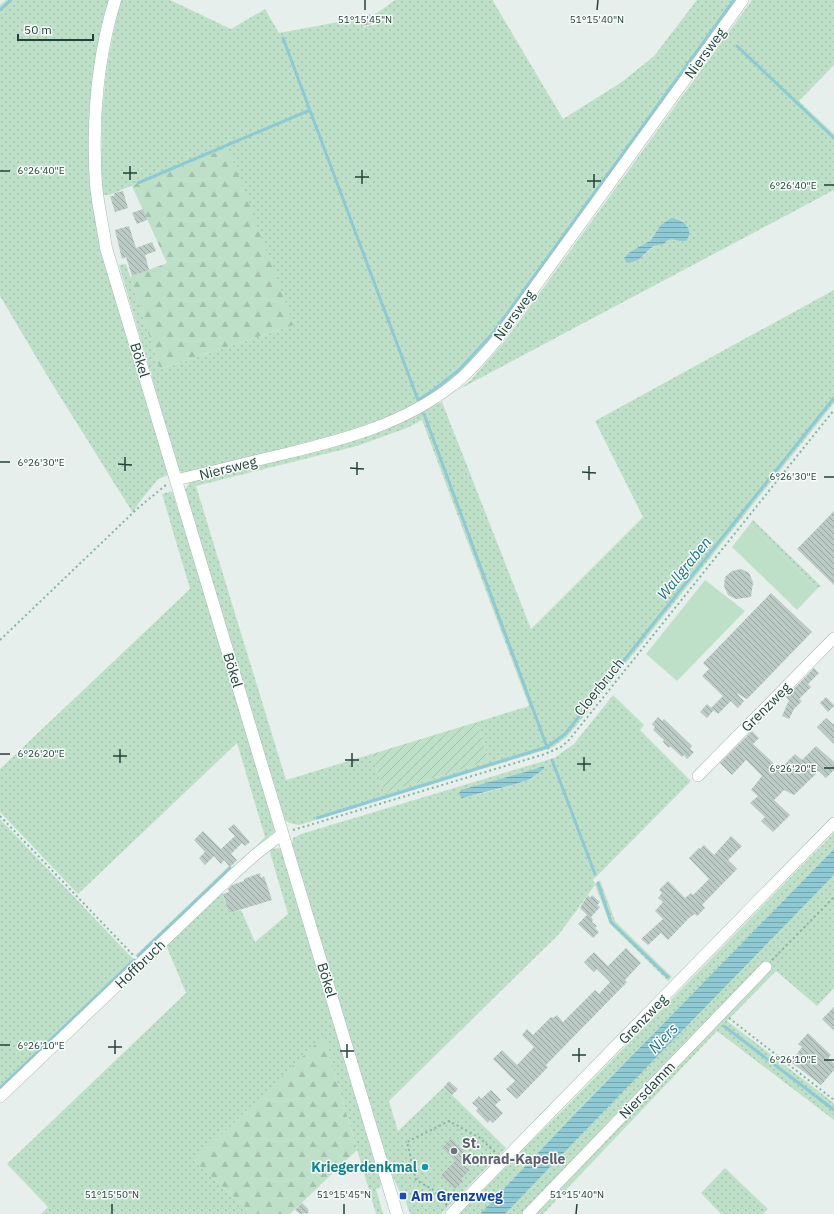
<svg xmlns="http://www.w3.org/2000/svg" width="834" height="1214" font-family="'IBM Plex Sans',sans-serif">
<style>
.grass{fill:url(#grass-dots);fill-rule:evenodd}
.forest{fill:url(#forest-firs)}
.garden{fill:url(#garden-furrows)}
.pitch{fill:#bfe0c8}
.water{fill:url(#water-rules)}
.lines{fill:none;stroke-linecap:round;stroke-linejoin:round}
.stream{stroke:#8ec9d4;stroke-width:3}
.building{fill:url(#building-back-hatch)}
.minor-casing{stroke:#a8b8b2;stroke-width:12}
.secondary-casing{stroke:#a4bbb3;stroke-width:13}
.path{stroke:#86b3a5;stroke-width:2;stroke-dasharray:2 3;stroke-linecap:butt}
.minor{stroke:#fff;stroke-width:11}
.secondary{stroke:#fff;stroke-width:12}
.ticks{fill:none;stroke:#24423a;stroke-width:1.5}
.worship-dot{fill:#6b7280;stroke:#f7fbf9;stroke-width:1.5}
.culture-dot{fill:#0f9aa8;stroke:#f7fbf9;stroke-width:1.5}
.transit-dot{fill:#1a4fb4;stroke:#f7fbf9;stroke-width:1.5}
.labels{text-anchor:middle;dominant-baseline:central;stroke-width:3;stroke-linejoin:round;paint-order:stroke}
.street-label{font-size:14px;fill:#24423a;stroke:#f7fbf9}
.worship-label{font-size:14px;font-weight:bold;fill:#5b616d;stroke:#f7fbf9;text-anchor:start}
.culture-label{font-size:14px;font-weight:bold;fill:#0d838f;stroke:#f7fbf9;text-anchor:end}
.transit-label{font-size:14px;font-weight:bold;fill:#164399;stroke:#f7fbf9;text-anchor:start}
.water-label{font-size:15px;font-style:italic;fill:#1c6f80;stroke:#f7fbf9}
.ticks-label{font-size:10px;text-anchor:middle;fill:#24423a;stroke:#f7fbf9;stroke-width:3;stroke-linejoin:round;paint-order:stroke}
</style>
<defs>
<pattern id="grass-dots" width="8" height="8" patternUnits="userSpaceOnUse"><rect width="8" height="8" fill="#bfe0c8"/><path d="M2 2h.1M6 6h.1" fill="none" stroke="#a4c1ad" stroke-width="1.8" stroke-linecap="round"/></pattern>
<pattern id="forest-firs" width="22" height="20" patternUnits="userSpaceOnUse"><rect width="22" height="20" fill="#bfe0c8"/><path d="M5 1l3.5 6h-7zM16 11l3.5 6h-7z" fill="#a4c1ad"/></pattern>
<pattern id="garden-furrows" width="10" height="10" patternUnits="userSpaceOnUse"><rect width="10" height="10" fill="#bfe0c8"/><path d="M-1 1l2-2M0 10L10 0M9 11l2-2" fill="none" stroke="#a4c1ad"/></pattern>
<pattern id="water-rules" width="6" height="5" patternUnits="userSpaceOnUse"><rect width="6" height="5" fill="#8ec9d4"/><path d="M0 2.5h6" fill="none" stroke="#74a5ad"/></pattern>
<pattern id="building-back-hatch" width="6" height="6" patternUnits="userSpaceOnUse"><rect width="6" height="6" fill="#bbcac4"/><path d="M-1 5l2 2M0 0l6 6M5-1l2 2" fill="none" stroke="#98a6a0"/></pattern>
</defs>
<rect width="100%" height="100%" fill="#e6efeb"/>
<path class="grass" d="M6,0H111L90,166L168,475L158,479L138,504L133,513L51,382L0,296V5Z
M121,0H170L231,29L265,9L279,33L360,18L363,27L378,24L375,13H377L395,0H493V1L563,119L622,82L654,56L697,0H738L496,335L461,373L433,395L379,425L185,474L179,470L119,265L126,264L160,369L294,325L138,183L109,195H101L102,113L107,66L118,9Z
M752,0H834V65L799,101L834,134V190L456,391L470,381L504,342ZM671,218H676L683,221L682,242C678,240 673,238 669,239C659,241 651,249 644,256L630,252L651,240Z
M834,290V403L567,737L551,748L545,750L299,825L289,823L284,819L185,490L189,483L442,402L531,629L643,517L595,421ZM422,420L529,706L477,722L489,761L384,793L372,754L286,780L196,486L357,446L407,428Z
M172,491L199,575L275,831L140,958L136,955L229,866L232,870L265,837L237,743L78,894L0,812V769L190,589L162,494Z
M753,520L821,586L817,589L750,524Z
M613,695L644,725L640,730L691,781L593,880L595,884L600,880L615,921L672,977L668,981L610,924L595,885L560,933L389,1101L398,1131L444,1087L506,1148L441,1214H410L403,1193L400,1192L390,1171L292,845L293,838L301,834L554,758L574,744ZM543,766L544,769L530,779L516,784L473,796Z
M0,819L136,962L0,1091Z
M834,833V849L571,1118L480,1214H457L563,1110Z
M281,848L381,1183L380,1188L376,1189L383,1214H376L324,1037L194,1161L253,1214H41L48,1207L7,1164L186,993L166,945L222,892L229,913L241,910L255,942L288,914L269,849Z
M834,875V988L817,1006L776,971L727,1021L834,1103V1120L717,1031L543,1214H505L580,1136Z
M725,1168L768,1209L763,1214H721L701,1193Z"/>
<path class="forest" d="M228,147L294,325L160,369L130,277L167,263L132,186L138,183L139,185Z
M324,1036L357,1150L290,1214H253L194,1161Z"/>
<path class="garden" d="M477,722L489,761L384,793L372,754Z"/>
<path class="pitch" d="M750,524L817,589L797,610L732,547Z
M705,580L745,611L677,681L646,654Z"/>
<path class="water" d="M671,218C683,218 695,230 686,241C677,243 670,234 664,244C661,245 657,245 654,246C645,252 639,264 626,262L624,258L630,252L651,240L661,225Z
M544,766V769L530,779L516,784L462,798L460,796L459,793L461,790L529,771Z
M834,849V875L580,1136L505,1214H480L571,1118Z"/>
<g class="lines">
<path class="stream" d="M0,10L11,0
M283,38L418,400L431,392L459,370L493,333L734,0
M737,46L834,138
M138,183L310,110
M548,748L547,747L565,734L834,398
M552,760L595,874
M317,818L547,747L424,414
M598,883L611,922L668,977
M138,956L230,868
M724,1026L834,1110
M0,1088L134,960"/>
</g>
<path class="building" d="M370,14L372,24L363,26L361,18Z
M123,191L128,208L115,212L110,196H114V193Z
M143,209L147,220L137,224L132,213Z
M129,226L136,248L152,242L156,251L145,255L149,270L132,276L126,257L122,259L115,230Z
M834,511V585L797,549Z
M741,569L749,573L753,582L751,597L736,599L728,595L724,586L725,577L732,571Z
M771,593L812,632L747,699L736,693L744,701L738,708L731,701L718,714L711,708L723,696L702,676L709,669L703,663Z
M814,668L819,673L808,684L811,687L799,699L802,701L794,709L789,719L782,716L789,700L786,697Z
M826,697L834,705V706L828,712L820,703Z
M707,704L714,710L707,718L700,712Z
M658,717L662,721L664,719L692,746L690,749L694,752L687,759L684,755L682,757L670,746L669,748L663,742L664,740L653,730L655,727L652,724Z
M826,718L834,725V744L817,727Z
M752,731L759,738L753,744L780,769L795,754L802,760L816,746L834,762V770L826,778L819,771L794,795L784,790L774,800L790,815L773,832L761,821L765,817L750,803L758,796L751,790L762,776L746,760L732,775L720,763Z
M234,824L250,842L245,846L242,843L231,854L237,860L230,867L224,860L221,864L214,856L205,865L199,858L205,852L194,840L203,831L221,849L235,836L228,829Z
M731,836L742,846L728,860L737,869L702,905L705,908L697,916L695,914L689,918L668,940L661,933L648,945L641,939L663,919L655,911L663,902L658,898L662,893L659,890L668,881L685,898L691,893L693,895L709,879L689,858L699,848L700,849L704,845L714,855Z
M260,873L261,878L264,876L272,900L229,913L223,894L229,892L228,889L232,885L244,881V879Z
M588,895L590,898L592,895L600,902L597,905L600,907L591,917L593,920L592,922L597,926L595,928L599,932L593,938L578,924L587,915L580,908Z
M626,948L641,963L625,980L627,982L546,1065L548,1067L517,1099L506,1089L515,1081L493,1059L502,1050L517,1065L534,1047L522,1035L527,1029L533,1035L551,1017L553,1018L557,1015L563,1022L595,990L599,994L610,982L597,969L594,972L584,962L594,952L608,966Z
M834,1007V1031L822,1019Z
M808,1033L831,1055L828,1058L834,1063V1070L821,1085L791,1062L802,1047L798,1044Z
M449,1081L458,1089L452,1095L444,1087Z
M491,1090L501,1100L495,1105L503,1113L493,1123L490,1120L488,1123L476,1111L478,1108L472,1103L479,1096L481,1099Z
M451,1139L467,1154L460,1161L470,1170L461,1179L463,1181L455,1189L441,1175L455,1161L442,1148Z
M302,1203L308,1209L309,1213L300,1214L295,1210Z"/>
<g class="lines">
<g class="minor-casing">
<path id="minor" d="M176,480C213,471 251,462 288,453C346,439 405,423 453,385C469,373 482,357 495,342L743,0
M698,776L834,638
M0,1097L236,872L255,855L282,834
M451,1214L834,823
M528,1214L766,967"/>
</g>
<g class="secondary-casing">
<path id="secondary" d="M115,0C97,59 92,123 96,185C98,206 103,227 106,248L397,1214"/>
</g>
<path class="path" d="M0,640L138,508L166,485
M0,816L134,956
M293,830L545,754L561,747L569,740L834,410
M772,960L834,897
M729,1018L834,1100
M447,1205L432,1189L416,1180L407,1142L449,1121L480,1138L496,1153"/>
<use href="#minor" class="minor"/>
<use href="#secondary" class="secondary"/>
</g>
<path class="ticks" d="M365,10V0M597,10L598,0M0,171H10M123,173H137M355,177H369M130,180V166M587,181H601M362,184V170M824,185H834M594,188V174M0,462H10M118,464L132,465M350,468L364,469M125,471V457M582,472L596,473M357,475V462M824,477H834M589,480V466M0,754H10M113,756H127M345,760H359M120,763V749M577,764H591M352,767V753M824,768H834M584,771V757M0,1045H10M108,1047H122M340,1051H354M115,1054V1040M572,1055H586M347,1058V1044M824,1060H834M579,1062V1048M112,1214V1204M344,1214V1204M576,1214L577,1204"/>
<circle class="worship-dot" cx="454" cy="1151" r="4"/>
<circle class="culture-dot" cx="425" cy="1167" r="4"/>
<rect class="transit-dot" x="399" y="1192" width="8" height="8" rx="2"/>
<g class="labels">
<g class="street-label">
<text transform="translate(705 53) rotate(-54)">Niersweg</text>
<text transform="translate(514 315) rotate(-54)">Niersweg</text>
<text transform="translate(140 360) rotate(73)">Bökel</text>
<text transform="translate(228 468) rotate(-14)">Niersweg</text>
<text transform="translate(233 670) rotate(73)">Bökel</text>
<text transform="translate(599 687) rotate(-51)">Cloerbruch</text>
<text transform="translate(766 707) rotate(-45)">Grenzweg</text>
<text transform="translate(140 964) rotate(-44)">Hoffbruch</text>
<text transform="translate(327 980) rotate(73)">Bökel</text>
<text transform="translate(643 1019) rotate(-46)">Grenzweg</text>
<text transform="translate(647 1090) rotate(-46)">Niersdamm</text>
</g>
<g class="worship-label">
<text x="462" y="1143">St.<tspan x="462" dy="16">Konrad-Kapelle</tspan></text>
</g>
<g class="culture-label">
<text x="417" y="1167">Kriegerdenkmal</text>
</g>
<g class="transit-label">
<text x="411" y="1196">Am Grenzweg</text>
</g>
<g class="water-label">
<text transform="translate(684 568) rotate(-51)">Wallgraben</text>
<text transform="translate(663 1038) rotate(-46)">Niers</text>
</g>
</g>
<g class="ticks-label">
<text x="365" y="23">51°15'45"N</text>
<text x="597" y="23">51°15'40"N</text>
<text x="41" y="174">6°26'40"E</text>
<text x="793" y="189">6°26'40"E</text>
<text x="41" y="466">6°26'30"E</text>
<text x="793" y="480">6°26'30"E</text>
<text x="41" y="757">6°26'20"E</text>
<text x="793" y="772">6°26'20"E</text>
<text x="41" y="1049">6°26'10"E</text>
<text x="793" y="1063">6°26'10"E</text>
<text x="112" y="1198">51°15'50"N</text>
<text x="344" y="1198">51°15'45"N</text>
<text x="577" y="1198">51°15'40"N</text>
</g>
<path d="M18 34v6h75v-6" fill="none" stroke="#24423a" stroke-width="2"/>
<text x="24" y="34" font-size="12" fill="#24423a" stroke="#f7fbf9" stroke-width="3" paint-order="stroke">50 m</text>
</svg>
